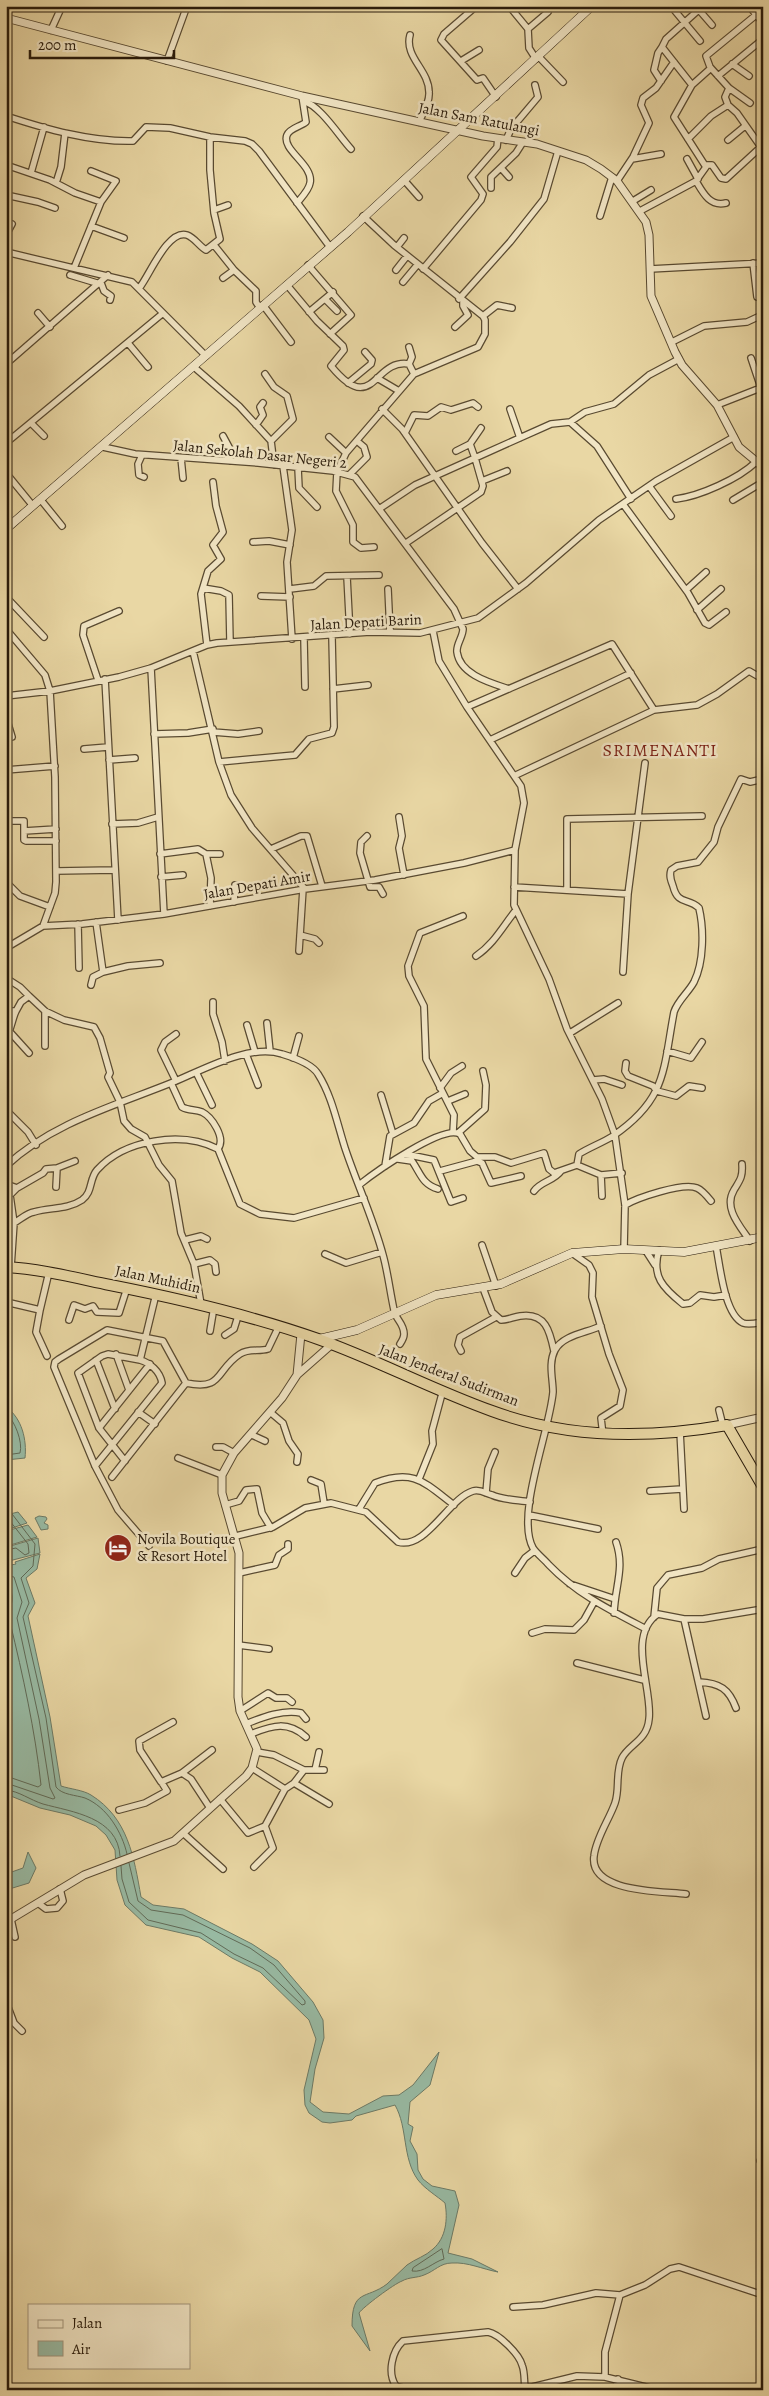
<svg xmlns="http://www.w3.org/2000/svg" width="769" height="2396" font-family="Alegreya,serif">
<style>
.water{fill:#98baa3;stroke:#6c7a66}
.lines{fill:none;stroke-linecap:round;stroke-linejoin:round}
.shore{stroke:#606a57;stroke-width:1}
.minor-casing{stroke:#594a31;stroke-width:8}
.tertiary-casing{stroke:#594a31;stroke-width:9}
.secondary-casing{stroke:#291b0b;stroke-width:9}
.trunk-casing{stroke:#291b0b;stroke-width:12}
.minor{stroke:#f1e5c4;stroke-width:5.5}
.tertiary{stroke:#f1e5c4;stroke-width:7}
.secondary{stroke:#f1e5c4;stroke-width:8}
.trunk{stroke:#e9d7a4;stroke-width:10}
.labels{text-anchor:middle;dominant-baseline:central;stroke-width:5;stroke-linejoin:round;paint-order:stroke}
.street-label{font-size:15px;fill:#291b0b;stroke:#f1e5c4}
.poi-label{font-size:15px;fill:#291b0b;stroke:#f1e5c4;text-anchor:start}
.quarter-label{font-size:18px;letter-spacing:1px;fill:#7a1f14;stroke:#f1e5c4}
</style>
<rect width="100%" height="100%" fill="#e9d7a4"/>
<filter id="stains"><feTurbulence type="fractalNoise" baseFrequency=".004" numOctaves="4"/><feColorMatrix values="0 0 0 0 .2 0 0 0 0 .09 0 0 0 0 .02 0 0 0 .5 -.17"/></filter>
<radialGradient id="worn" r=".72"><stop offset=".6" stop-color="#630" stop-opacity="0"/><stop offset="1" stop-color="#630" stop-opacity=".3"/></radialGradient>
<path class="water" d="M6,1407C22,1418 27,1440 25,1458L6,1460Z
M18,1512L27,1523L6,1530V1515Z
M39,1516L46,1517L47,1519L44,1523L48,1525V1529L41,1530L35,1518Z
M28,1525L37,1537L7,1546L6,1531Z
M38,1538L40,1553L9,1561L11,1565L16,1564L15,1562L40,1554L37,1569L26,1578L35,1603L28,1616L50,1717L61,1786C70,1789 83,1790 91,1795C128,1818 134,1857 141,1897L153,1905L184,1909L252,1944L278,1961L313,2002L323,2020L324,2038L315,2069L310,2102L323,2112L349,2114L383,2096L399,2095L413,2085L439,2052L430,2085L410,2102L408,2124L413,2127L410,2141L417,2154L418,2170L423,2179L432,2186L455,2191L459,2205L448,2253L472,2259L498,2272C482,2269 468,2262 452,2263C440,2263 435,2271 424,2275C417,2278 409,2277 402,2281C394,2284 363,2307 359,2313L370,2351L352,2326C352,2288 366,2300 387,2284C394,2278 400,2271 407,2265C415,2259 426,2256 433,2249C446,2238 448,2219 445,2203C437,2196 425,2189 418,2180C402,2158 408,2128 395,2105L356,2116L352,2120L330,2123L322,2122L309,2113L305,2105L304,2090L316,2039L309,2020L260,1972L232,1958L199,1937L146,1925L125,1905L117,1880L115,1850L106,1835L96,1826L70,1815L40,1808L6,1794V1549L7,1547Z
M28,1852L36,1868L29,1883L6,1890V1874L23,1868Z"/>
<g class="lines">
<path class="shore" d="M6,1413C15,1421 23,1442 20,1453L6,1455
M6,1506L35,1544L33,1566L21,1578L29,1603L23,1617L46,1718L56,1787C62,1795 76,1795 85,1798C107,1807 122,1832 127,1854
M6,1516L28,1544L29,1553L25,1555L16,1548L6,1550
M6,1575L14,1577L22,1602L17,1618L39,1719L50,1788L55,1798L53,1799L6,1783
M6,1583C19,1598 7,1607 10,1622C23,1676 35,1730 41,1785L38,1787L6,1776
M6,1790C19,1791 30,1800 43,1804C72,1812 118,1817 120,1856
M121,1866L122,1879L129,1902L148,1920L201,1933L234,1954L263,1968L302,2005L305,2004V2001L274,1965L250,1948L183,1915L151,1910L138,1901L129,1863
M442,2249L444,2259C433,2262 424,2273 412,2271L413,2268Z"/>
<g class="minor-casing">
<path id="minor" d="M509,6L528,29L529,48L536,59
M749,6L763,23
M491,7V6
M473,9L444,34L441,40L477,80L483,78L496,97
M699,10L712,25
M675,11L700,41
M756,15L706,56L710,67L729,88L725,97L728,105L737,113L763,150
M528,29L548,12
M51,30L62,6
M410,35C404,57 429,70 429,92C430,102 423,113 419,122
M539,57L563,82
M167,61L187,6
M461,61L479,50
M732,64L749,76
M718,76L763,39
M661,81L654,70L658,53L662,47
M692,85L711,68
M729,88L750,103
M303,101C320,105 339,136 351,149
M6,116C46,129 90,142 133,141L146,127L170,128L210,137L245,141L252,144L259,151L330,247
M688,139L711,116L728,105
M506,140L511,129L538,97L535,85
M728,140L745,126
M632,159L661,154
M687,159L698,179
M6,165L50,180L75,193L101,202L74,268
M706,165H712L721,178L726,179L763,145
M501,168L509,177
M91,171L116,181L101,202
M31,173L44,127
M404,180L419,197
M617,181L633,157L649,123L641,105L643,98L656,88L674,62
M696,181C703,193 710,207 726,203
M56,183L61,167L65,133
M491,188V177L516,153L523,142
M6,195L38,202L55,208
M633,201L651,190
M297,203C301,198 309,190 310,183C314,165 281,150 287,135C290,128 300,127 306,122L302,96
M214,210L228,205
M640,211L696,181L706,167L674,117L692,85L662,47L666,39L703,6
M363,216L394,245L483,316L485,320V334L478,347L414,374L346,453L337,472L336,491L353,525V542L361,548L374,547
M600,216L612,177
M91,226L124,238
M6,235L12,224
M214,245L234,270
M397,247L404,238
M6,252L132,282L206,356
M753,263L757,297L763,299
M308,265L351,315L330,334
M423,269L481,200L483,194L471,177L497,147L498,138
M650,269L763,263
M396,270L407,256
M70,275L100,284
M223,278L234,270L256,291V302L260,308
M403,282L418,264
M101,283L104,291L111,296L110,300
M287,285L317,321L343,346L344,350L331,366C374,418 373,358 409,364L414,374
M140,287C150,274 168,229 187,235C195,238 199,246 206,250L220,239L214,213L210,170V137
M325,299L337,311
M459,299L510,242L544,199L558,151
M263,305L291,342
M309,312L333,292
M38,313L50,327
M483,316L497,305L512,308
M455,327L468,315L463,306V302
M672,342L704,326L747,322L762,315L761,299
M128,343L148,367
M409,347L412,357L409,364
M751,358L761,388
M6,364L108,275
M194,367L239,406L271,441L274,465
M265,374L274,387L287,396L293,419L271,441
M377,378L399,391
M348,383L371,364L372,360L365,352
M717,405L763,387
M382,409L402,429L482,543L518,589
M510,409L520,438
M570,422L597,446L631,499
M31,423L44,436
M256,425L263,415L260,407L263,403
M405,433L414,415L428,416L441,407L451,410L473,403L478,407
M223,436L230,449V461
M329,437L346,453
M6,443L162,314
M470,444L481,428
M103,447L135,454L258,463L333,471L355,477L454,609L463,629C463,637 456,644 457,652C460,675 491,683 509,689
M142,455L138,464L139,475L144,477
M181,458L183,478
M283,466L292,530L287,562L292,639
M298,468L299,488L317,507
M6,473L33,506
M349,475L367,457L364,447L357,441
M482,481L507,471
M649,486L671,516
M676,499C700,496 738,479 756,462
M41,500L62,526
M733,500L763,482
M623,504L688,593L705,623L709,625L726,612
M379,509L415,485L475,458L470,444L456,451
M253,542L269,541L290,545
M406,543L481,492L483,486L475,458L551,424L570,422L585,412L614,404L649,375L679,359
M347,577L350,634
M203,588L221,591L229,595L230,642
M290,589L314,586L326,576L379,575
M388,589L390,632
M686,590L706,572
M261,596L290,597
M6,597L44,637
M697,610L721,589
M6,629L45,675L50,691L55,777L56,882L55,893L43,926
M433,631L439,661L467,707L521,786L524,803L515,850L514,905L549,979L567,1029L602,1099L615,1135L625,1205L624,1249
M304,639L305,687
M207,645L201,594L208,571L221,559L213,545L223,532L216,506L213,482
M193,651L219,762L231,795L252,828L305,889
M151,668L164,914
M105,679L118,920
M98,680L83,635L84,626L119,611
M333,689L368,685
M6,696L50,691L119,677L151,668L207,645L217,643L370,632L420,633L478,618L526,583L599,520L656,481L734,437
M467,707L612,644L654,710
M6,717L12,737
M213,732L238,734L259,731
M154,734L188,733L213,729
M490,740L631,673
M84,749L108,747
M109,760L135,758
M219,762L295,755L309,739L332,733L334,727L332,637
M6,770L55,766
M516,775L654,710L697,705L717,694L749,671L763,679
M399,817L402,836L399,848L404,875
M6,821H24V831L56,829
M112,824L138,823L158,817
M24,831V840L26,841H56
M367,836L361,842L360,853L370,887H379L383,894
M271,849L301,836H307L322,886
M160,854L198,849L206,854H220
M206,854L211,878L210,906
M56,871L115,870
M161,877L183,875
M6,887L9,885L20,896L50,907
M514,887L628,894
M567,890V819L702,816
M234,902L235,885
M78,924L79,968
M300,935L315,939L319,943
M6,948L43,926L82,924L164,914L305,889L375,880L464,863L515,850
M299,951L303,889
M476,956C494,944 503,926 516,910
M103,972L128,966L160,963
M623,972L628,894L645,763
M6,978L20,987L29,996
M91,985L93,977L103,972L96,922
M213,1002V1014L222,1042L225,1061
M6,1011H16L21,1002L29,996L45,1011L64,1020L94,1027L100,1038L110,1073L108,1077L120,1102L124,1121L131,1129L145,1137L159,1165L172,1181L181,1233L194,1264L201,1304
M267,1023L270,1051
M247,1025L255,1052
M6,1031L10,1032L29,1053
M570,1033L618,1003
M6,1037C11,1031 12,1019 16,1011
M45,1046V1011
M667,1051L691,1058L702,1042
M246,1054L258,1085
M293,1058L299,1036
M626,1063L625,1071L628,1076L653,1086L657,1091L676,1096L689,1086L702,1088
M196,1072L212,1105
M593,1080L604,1079L622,1085
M176,1081L161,1050L165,1042L176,1034
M171,1083L182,1107C189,1111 195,1109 202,1112C212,1117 226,1138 218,1149
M440,1088L451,1073L462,1066
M381,1095L393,1134
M448,1101L465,1094
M6,1110L28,1132L36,1145
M453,1132L454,1115L426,1059L424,1006L409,976L408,966L420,933L463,916
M458,1133L485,1109L486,1085L483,1071
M405,1154L434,1160L451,1202L463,1198
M398,1159L412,1161C421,1174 422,1184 438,1189
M742,1164C743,1177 740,1180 734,1190C723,1208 740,1226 750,1241
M577,1165L579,1154C590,1147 602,1143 613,1136C667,1099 663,1070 674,1012C678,1000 688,993 694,982C704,962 704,929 699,908C688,897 678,906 673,886C671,881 669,876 671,870L677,866L698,862L714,842L718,827L741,779L750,782L763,779
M6,1166C52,1123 114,1106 171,1083C201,1071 249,1043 282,1054C292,1057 312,1064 318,1074C332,1096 337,1123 345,1148C357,1184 373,1218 383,1255C388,1273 390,1292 394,1310C395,1319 404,1323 404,1334C404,1338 402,1341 400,1344
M385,1166L390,1136L414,1123L429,1101L443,1093
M440,1171L477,1161L482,1163L491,1183L521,1176
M601,1175L602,1196
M6,1184L17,1188
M359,1185C374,1173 443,1124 460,1134L470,1151L477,1157H495L511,1163L544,1153L549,1169L554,1173L577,1165L601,1175L622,1173
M56,1187L57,1168
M534,1191C541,1181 554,1181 561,1171
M625,1205C637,1198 683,1182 697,1188C702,1190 707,1196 711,1201
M14,1223C21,1219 27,1213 34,1212C51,1207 67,1210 82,1200C93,1192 89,1179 97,1170C125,1139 182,1131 218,1149L240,1204L260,1214L294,1218L364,1198
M185,1240L201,1236L207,1239
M482,1245L496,1286
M716,1246C720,1265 724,1314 743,1323C749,1325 757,1323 763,1322
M659,1250C651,1276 663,1288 683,1304L690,1303L700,1295L714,1297L726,1295
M646,1251L655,1265
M572,1253L589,1265L593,1273L592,1297L609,1354L623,1390L620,1406L601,1418L603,1435
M325,1254L346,1263L382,1252
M194,1264L210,1260L215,1264L216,1272
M11,1267L14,1223L10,1195L17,1188L43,1173L46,1169L57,1168L75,1161
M483,1288L492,1312L501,1320C508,1320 513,1317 520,1316C546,1312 550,1332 554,1351
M6,1302L40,1310L49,1272
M40,1310L36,1332L47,1356
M69,1320L74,1305L85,1309L93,1306L97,1312L119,1313L127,1288
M601,1326C586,1333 563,1335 555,1350C548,1363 553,1379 553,1392C550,1430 515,1515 533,1548C537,1554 544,1559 549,1565C577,1594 610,1610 646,1629
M210,1331L214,1307
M225,1335L234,1329L239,1313
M461,1351L458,1345L460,1337L496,1317
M116,1354L129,1390
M96,1360L115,1409
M186,1383C224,1391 215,1370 240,1354C249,1348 259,1352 268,1349L279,1326
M719,1410L723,1426
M138,1412L155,1424
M270,1412L283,1423L289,1441L298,1454L297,1462
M99,1428L150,1364
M680,1431L684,1509
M252,1435L265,1441
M216,1447H223L234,1453
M178,1458L222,1475
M125,1461L99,1428L78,1373L102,1356L108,1354L140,1360
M95,1466L162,1383C160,1371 150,1363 140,1360L156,1294
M112,1477L186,1383L163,1341L107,1330L59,1359L55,1362L54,1367L95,1466L118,1510L149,1546
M419,1479L433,1444L432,1431L443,1390
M311,1480L321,1484L324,1503
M650,1491L682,1489
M486,1493L488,1469L495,1452
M225,1505L239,1501L246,1490L257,1489L262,1513L271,1528
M359,1509L375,1483C414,1468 425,1483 454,1505
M529,1515L598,1529
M236,1536L273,1527L305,1508L331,1503L366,1512L398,1542C426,1550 449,1498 473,1491C480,1489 485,1493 492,1495C503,1500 518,1500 530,1502
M239,1573L275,1565L279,1555L288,1549V1544
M515,1573L525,1558L534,1551
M570,1584L615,1599
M614,1613C615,1586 625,1568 616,1542
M654,1617L657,1588L668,1575L702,1568L719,1559L763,1549
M684,1619L706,1716
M532,1633L545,1629L574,1630L584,1620L594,1602
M238,1645L269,1649
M577,1663L644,1680
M699,1682C720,1683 729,1689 736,1708
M240,1711L268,1693L276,1698H287L292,1702
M173,1722L139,1741L140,1750L161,1782L182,1773L212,1750
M246,1724C263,1717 284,1709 301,1713L306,1719
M251,1734C273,1725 288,1721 306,1737
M257,1752L274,1755L304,1770H324
M252,1768L285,1789
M315,1770L319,1752
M182,1773L191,1779L210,1808
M294,1783L329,1804
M220,1799L248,1833L265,1826
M119,1810L145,1803L167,1791L162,1783
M183,1833L223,1869
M254,1867L273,1848L265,1826L285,1789L294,1783L304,1770
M686,1894C662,1891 589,1893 594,1856C596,1838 609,1820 615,1803C620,1789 615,1772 622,1758C629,1744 647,1741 649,1719C653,1690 626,1635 658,1614L684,1619H703L763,1609
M38,1903L46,1909L57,1908L63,1901L60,1889
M11,1919L15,1937
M6,2002L14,2023L22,2031
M760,2161L763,2160
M513,2307L543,2305L596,2293L620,2295
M605,2377V2352L620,2295L645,2285L670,2269L679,2267L763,2295
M524,2389L577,2376L605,2377L658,2390
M410,2390L396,2386C387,2373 392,2351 403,2341L488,2332C499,2334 519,2354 522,2365C525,2372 524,2381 525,2389
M615,2390L618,2379"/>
</g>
<g class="tertiary-casing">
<path id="tertiary" d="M6,18L302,96L483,136L537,144L586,160L601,169L617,181L646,222L649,235L651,296L675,352L682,365L717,405L739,447L763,467
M297,1375L301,1334
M727,1425L763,1417
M6,1922L84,1875L174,1841L246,1776L252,1768L257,1749L240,1711L238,1697L239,1553L222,1493V1475L234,1453L282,1398L297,1375L331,1345"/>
</g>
<g class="secondary-casing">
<path id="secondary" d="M6,529L348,232L592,6
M319,1339L357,1330L436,1295L501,1284L572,1253L624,1249L684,1252L763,1237"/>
</g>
<g class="trunk-casing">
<path id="trunk" d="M6,1267C41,1269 76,1278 110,1285C181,1299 250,1315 318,1339C377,1360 433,1390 492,1411C568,1439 648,1439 727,1425L763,1487"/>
</g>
<use href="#minor" class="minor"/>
<use href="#tertiary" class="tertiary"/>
<use href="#secondary" class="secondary"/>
<use href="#trunk" class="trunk"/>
</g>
<defs>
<g id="hotel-disc" transform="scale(1.4375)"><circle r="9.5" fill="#8f2418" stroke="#f1e5c4"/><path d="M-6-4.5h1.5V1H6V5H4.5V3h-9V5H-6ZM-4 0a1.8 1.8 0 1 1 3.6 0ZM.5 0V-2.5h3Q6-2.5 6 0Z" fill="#fff"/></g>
</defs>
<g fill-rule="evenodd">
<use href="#hotel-disc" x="118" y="1548"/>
</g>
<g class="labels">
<g class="street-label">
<text transform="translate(479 119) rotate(11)">Jalan Sam Ratulangi</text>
<text transform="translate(260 454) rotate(6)">Jalan Sekolah Dasar Negeri 2</text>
<text transform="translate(366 622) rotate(-3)">Jalan Depati Barin</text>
<text transform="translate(257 885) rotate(-10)">Jalan Depati Amir</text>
<text transform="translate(158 1279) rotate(12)">Jalan Muhidin</text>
<text transform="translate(449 1375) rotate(21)">Jalan Jenderal Sudirman</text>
</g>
<g class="poi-label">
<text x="137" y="1539">Novila Boutique<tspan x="137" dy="17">&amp; Resort Hotel</tspan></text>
</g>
<g class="quarter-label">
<text x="660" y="750">SRIMENANTI</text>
</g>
</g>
<rect width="769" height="2396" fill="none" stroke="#e9d7a4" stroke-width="25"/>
<rect x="8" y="8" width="754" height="2381" fill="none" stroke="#291b0b" stroke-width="2.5"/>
<rect x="12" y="12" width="744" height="2371" fill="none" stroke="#291b0b"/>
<rect x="28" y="2304" width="162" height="65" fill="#f1e5c4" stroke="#a1947a"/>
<rect x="38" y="2320" width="25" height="8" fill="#f1e5c4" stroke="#a1947a"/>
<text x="72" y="2328" font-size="15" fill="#291b0b">Jalan</text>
<rect x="38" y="2341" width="25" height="15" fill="#98baa3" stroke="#a1947a"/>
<text x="72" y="2354" font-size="15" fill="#291b0b">Air</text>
<path d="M30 50v8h144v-8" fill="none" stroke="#291b0b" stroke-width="2.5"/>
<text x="38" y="50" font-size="15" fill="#291b0b" stroke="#f1e5c4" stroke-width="4" paint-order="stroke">200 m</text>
<rect width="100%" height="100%" filter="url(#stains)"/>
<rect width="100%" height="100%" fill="url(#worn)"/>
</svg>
